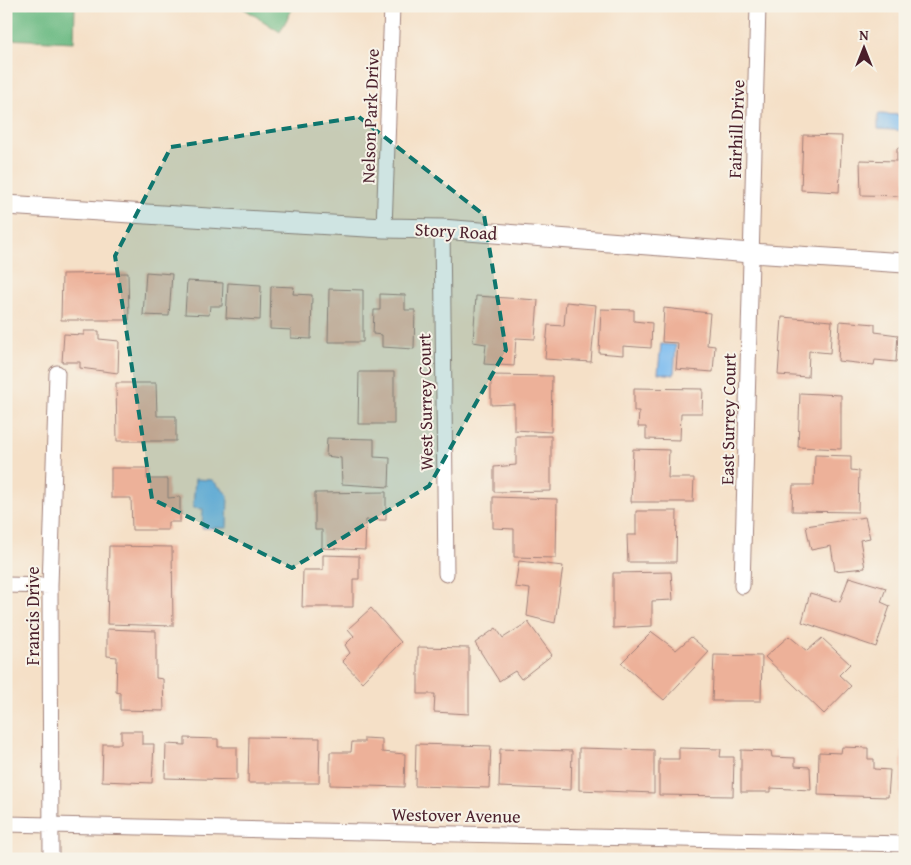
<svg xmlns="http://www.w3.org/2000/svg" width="911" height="865" font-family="'Gentium Book Plus',serif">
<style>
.forest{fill:#6fbc86;stroke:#5c6e58}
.water{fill:#7bbbef;stroke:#626d8d}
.building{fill:#edb199}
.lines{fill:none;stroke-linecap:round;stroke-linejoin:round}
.minor-casing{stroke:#a08079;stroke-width:17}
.tertiary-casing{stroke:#a08079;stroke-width:21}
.minor{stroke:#fff;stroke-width:15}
.tertiary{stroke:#fff;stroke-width:19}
.marked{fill:#0f766e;fill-opacity:0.2;stroke:#0f766e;stroke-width:4;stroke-dasharray:10 6;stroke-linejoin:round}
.labels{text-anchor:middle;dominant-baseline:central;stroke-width:4;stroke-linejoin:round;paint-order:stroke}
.street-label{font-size:18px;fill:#4a1f2b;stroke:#f7f3e8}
</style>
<rect width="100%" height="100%" fill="#f7f3e8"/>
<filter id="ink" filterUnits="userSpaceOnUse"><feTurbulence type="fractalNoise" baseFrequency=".02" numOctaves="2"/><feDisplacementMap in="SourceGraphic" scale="10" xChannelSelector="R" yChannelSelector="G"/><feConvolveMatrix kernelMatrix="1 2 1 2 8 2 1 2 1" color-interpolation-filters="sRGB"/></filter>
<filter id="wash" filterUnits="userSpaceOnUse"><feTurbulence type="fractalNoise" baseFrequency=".0096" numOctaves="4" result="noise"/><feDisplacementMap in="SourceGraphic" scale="20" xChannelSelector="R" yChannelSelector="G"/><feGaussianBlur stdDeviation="1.12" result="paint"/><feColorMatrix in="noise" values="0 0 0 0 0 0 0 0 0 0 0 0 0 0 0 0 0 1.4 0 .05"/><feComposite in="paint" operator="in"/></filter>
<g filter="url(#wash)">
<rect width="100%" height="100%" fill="#f5e0c7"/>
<path class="forest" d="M6,6H75L74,42L6,39Z
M240,6H294L280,32Z"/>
<path class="water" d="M878,114L905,115V131L878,129Z
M661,344L676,345L674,375L658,373Z
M195,479L212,480L228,495L227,528H202L203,509L193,508Z"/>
<g id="blocks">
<path class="building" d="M803,135L842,136L839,192L801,190Z
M897,148H905V196L861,195L860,160L897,161Z
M146,272L172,274L169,316L143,315Z
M128,273L129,320H61L62,274Z
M187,281L223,283L222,306H210L209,315L185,314Z
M228,283L261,285L260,320L226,318Z
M271,286L294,287L293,294L312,295L311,339L291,338V330L270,329Z
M329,289L363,290V342H328Z
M380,294L405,295V310H415L414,349L382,347V335L373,334L374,310H380Z
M476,296L538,300L535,339L516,338L514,366L484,364L486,344L473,342Z
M566,302L596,305L591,362L545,359L548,325L564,326Z
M664,308L710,313L707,345L715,346L713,372L676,369L678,343L662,342Z
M601,309L634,310V321L652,323L651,348L623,346V355L599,353Z
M782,317L832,321L830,353L809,351L808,377L778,375Z
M840,321L875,324V332L898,335L896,362L875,360L874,365L838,361Z
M84,331H99V339L119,341L118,373L80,368V362H62L64,334L84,335Z
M359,372H394V424H358Z
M491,375L552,376L551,432L514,430V404L491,405Z
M116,383H156L157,416H176V441H117Z
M634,388L703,389L702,413H681L680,440L646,439V427H638L639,411H634Z
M800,393L841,395V449L798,447Z
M516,436H551V491L494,492V467L516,465Z
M327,438L374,439V457L390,458L389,487L342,484L341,458L326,456Z
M633,449L669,450L668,478H694L693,502H631Z
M815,455L851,456V470L859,471L858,512L792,511L793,485H814Z
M111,468H147V479H168V498L180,497V522H168V530H132L131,498H111Z
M386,492V520H366L365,550L322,548V530H315V493Z
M493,497L557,499L556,558L514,557V529L493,528Z
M636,511H677L676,562H628L627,535H636Z
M865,517L870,538L860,540L865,568L835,571L831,546L811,550L806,526Z
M109,546L172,547L173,626L107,624Z
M323,555L359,556V579H353V607H302L303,570H323Z
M519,561L563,566L555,623L527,616L530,589L515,587Z
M671,572L673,600L652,601V626L613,628V573Z
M849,577L886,588L881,602L890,606L876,647L802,622L810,593L840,602Z
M371,608L401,642L362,682L342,661L350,653L345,645L354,636L348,629Z
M528,622L552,655L521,679L515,671L499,681L475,643L496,628L503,638Z
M107,629L156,631V678L163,679L164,711L120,710V693L116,692L117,657L107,656Z
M652,632L676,650L691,637L709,652L664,700L621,663Z
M789,636L807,651L822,638L850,664L839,675L851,686L824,714L765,657Z
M418,647L469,648V714L434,712L435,694H418Z
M714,655L762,656L761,701H712Z
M121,731H142V744H154L152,783L102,781L103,744H121Z
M249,737L320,738L319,783H248Z
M185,738L218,739V747H237V780L165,778L166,744L185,745Z
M364,738L382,739V752L405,754L404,787L330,785V752H351L352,742H364Z
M416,744L491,746L489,788L415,786Z
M842,747L868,748V759H874V769L890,770L888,797L818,795L819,752L841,753Z
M579,748L654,750V793L579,790Z
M679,748L721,749L720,757H734L733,796L659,795V759H679Z
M902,748H905V795H900Z
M500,749L572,751L571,790L499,787Z
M741,750L771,751L772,757L795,758V766L810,767L811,790L771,788V792H741Z"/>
</g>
</g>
<g filter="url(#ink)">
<use href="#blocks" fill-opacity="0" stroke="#a08079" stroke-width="1"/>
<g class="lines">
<g class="minor-casing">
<path id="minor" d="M384,228L392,6
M442,229L446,574
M6,585L50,586
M742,586L758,6
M6,824L905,844
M51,859L50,586L57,373"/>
</g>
<g class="tertiary-casing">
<path id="tertiary" d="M6,205L224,219L384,228L442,229L751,253L905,263"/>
</g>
<use href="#minor" class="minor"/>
<use href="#tertiary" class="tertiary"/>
</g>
</g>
<path class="marked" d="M359,117L484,215L506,350L429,486L292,568L152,499L115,256L171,147Z"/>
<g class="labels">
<g class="street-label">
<text transform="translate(370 116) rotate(-88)">Nelson Park Drive</text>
<text transform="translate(736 129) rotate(-88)">Fairhill Drive</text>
<text transform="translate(456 231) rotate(3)">Story Road</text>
<text transform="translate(425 402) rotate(-91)">West Surrey Court</text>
<text transform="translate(728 419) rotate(-89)">East Surrey Court</text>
<text transform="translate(32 616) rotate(-90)">Francis Drive</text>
<text transform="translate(456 815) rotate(1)">Westover Avenue</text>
</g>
</g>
<rect width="911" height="865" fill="none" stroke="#f7f3e8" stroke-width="25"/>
<g transform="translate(864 48)" stroke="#f7f3e8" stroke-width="4" paint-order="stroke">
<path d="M0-4L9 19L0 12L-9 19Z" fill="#4a1f2b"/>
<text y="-8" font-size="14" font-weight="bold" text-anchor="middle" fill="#4a1f2b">N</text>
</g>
</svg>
